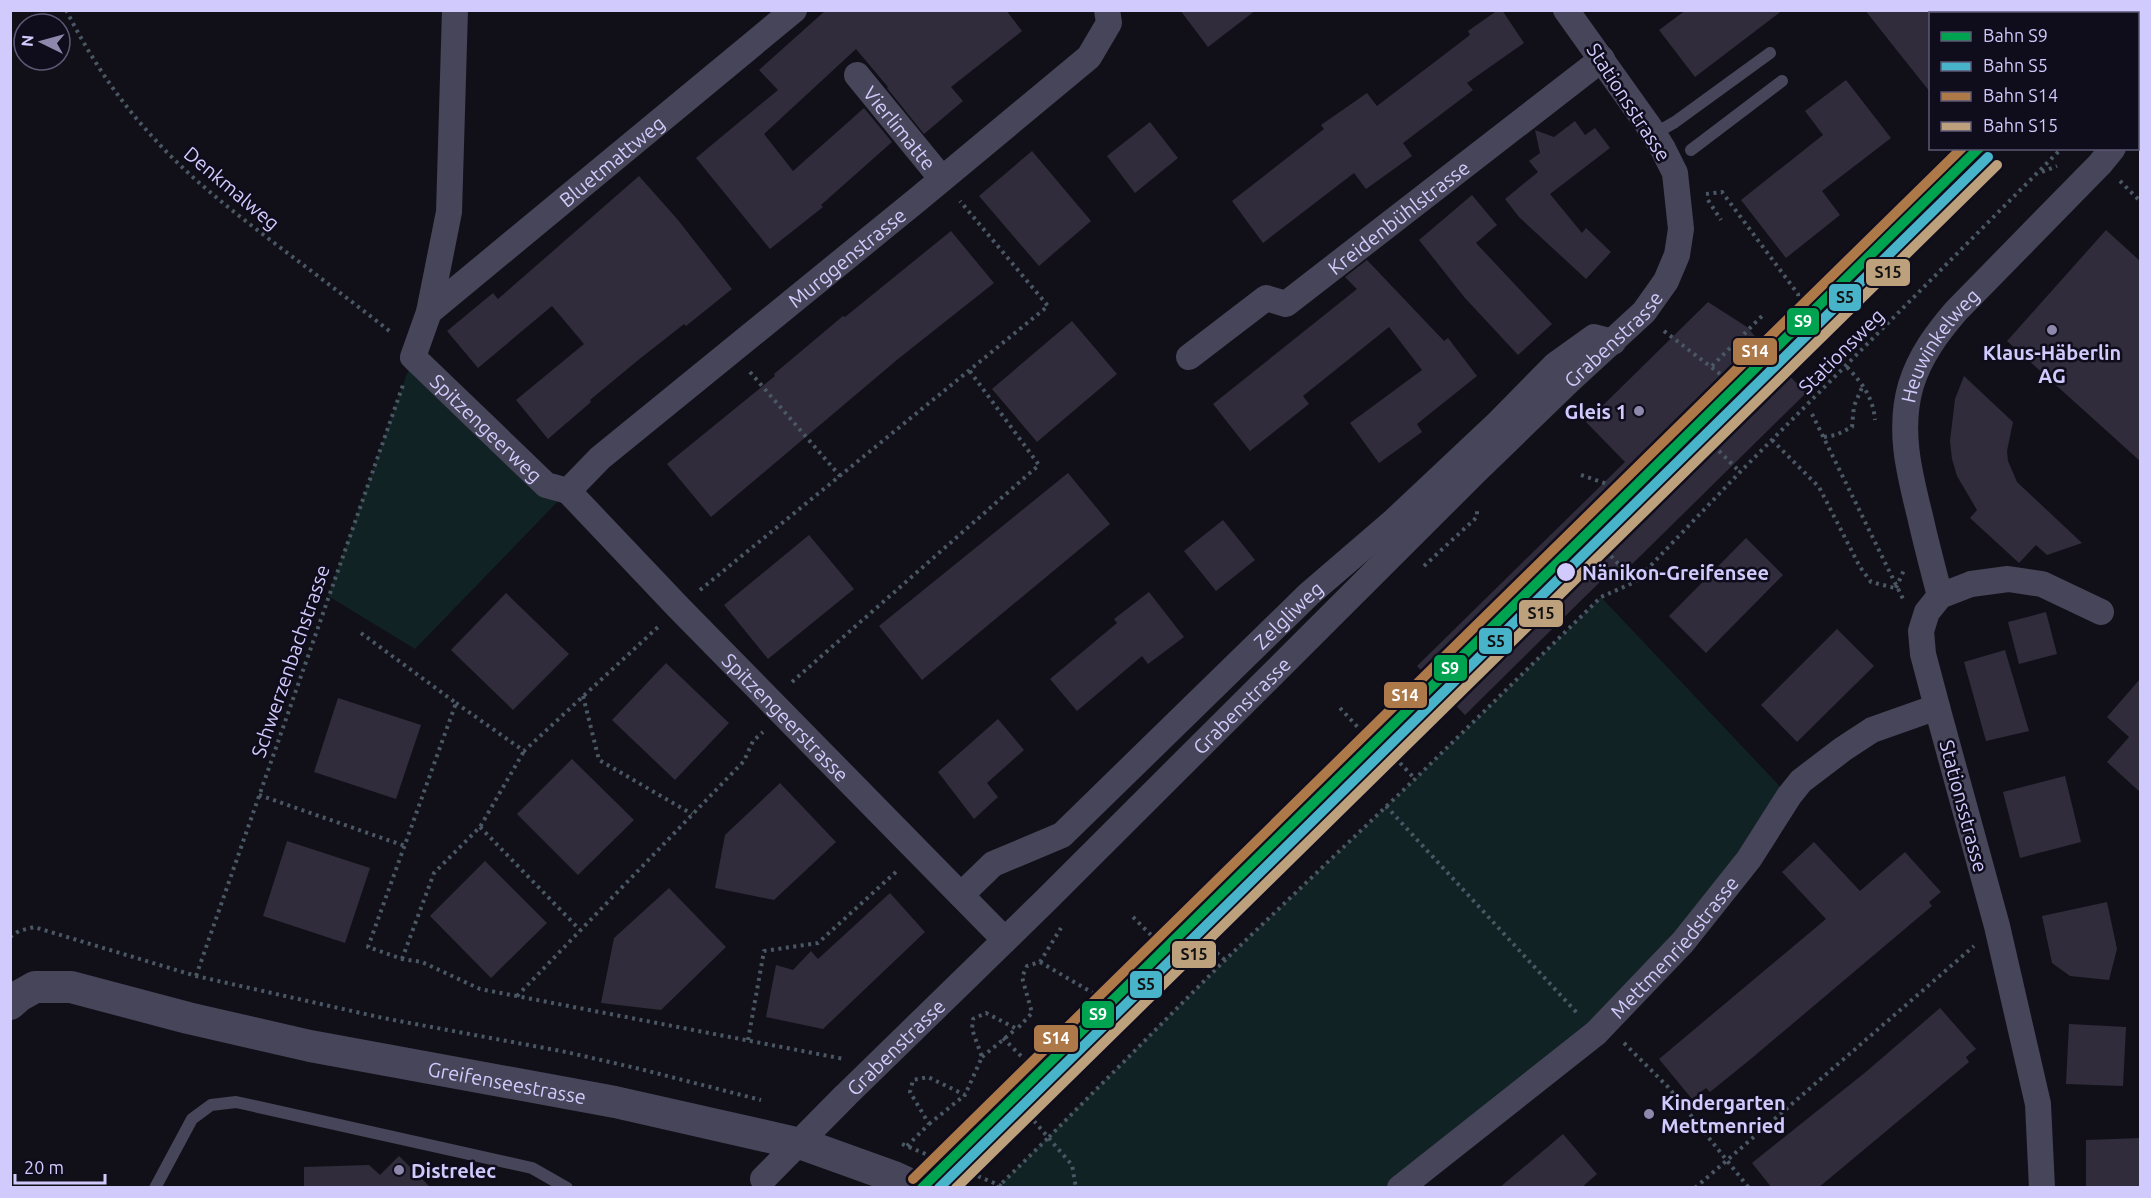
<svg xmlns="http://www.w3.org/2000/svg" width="2151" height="1198" font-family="Ubuntu,sans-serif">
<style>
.green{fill:#102223}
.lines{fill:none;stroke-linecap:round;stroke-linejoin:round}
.stream{stroke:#0e1e3b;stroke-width:9}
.building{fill:#302c3b}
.path{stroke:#4a5764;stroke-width:4;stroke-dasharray:3 4.5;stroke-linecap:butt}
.service{stroke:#474559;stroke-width:12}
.minor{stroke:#474559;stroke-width:26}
.tertiary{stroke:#474559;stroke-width:32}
.path-bridge{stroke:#4a5764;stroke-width:4;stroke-dasharray:3 4.5;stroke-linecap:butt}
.minor-bridge{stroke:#474559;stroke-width:26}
.rail-1-casing{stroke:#0f0c1c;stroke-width:15}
.rail-2-casing{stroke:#0f0c1c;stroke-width:15}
.rail-3-casing{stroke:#0f0c1c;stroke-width:15}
.rail-4-casing{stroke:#0f0c1c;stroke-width:15}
.rail-1{stroke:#00a34f;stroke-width:10}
.rail-2{stroke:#48b4ca;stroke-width:10}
.rail-3{stroke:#ad7949;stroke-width:10}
.rail-4{stroke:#bda07c;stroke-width:10}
.poi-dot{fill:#8e89ac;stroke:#0f0c1c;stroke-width:2}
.stop-dot{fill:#d1cafc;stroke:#0f0c1c;stroke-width:2}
.labels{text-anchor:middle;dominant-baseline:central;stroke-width:5;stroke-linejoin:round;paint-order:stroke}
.street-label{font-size:20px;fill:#d1cafc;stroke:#0f0c1c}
.poi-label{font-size:20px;font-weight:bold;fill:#d1cafc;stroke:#0f0c1c;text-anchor:start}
.stop-label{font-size:20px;font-weight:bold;fill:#d1cafc;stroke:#0f0c1c;text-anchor:start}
.line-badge{stroke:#0f0c1c;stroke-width:2}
.badge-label{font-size:16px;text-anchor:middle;font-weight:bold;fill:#fff}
.pale-badge-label{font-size:16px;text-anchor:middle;font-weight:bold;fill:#111}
</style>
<rect width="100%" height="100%" fill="#111018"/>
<path class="green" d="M413,357L568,491L415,649L328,596Z
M1601,597L1789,796L1683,942L1400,1187L1329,1188L1327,1186L1325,1188H997L1225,960L1415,779Z"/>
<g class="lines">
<path class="stream" d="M2026,10L2029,14"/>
</g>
<path class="building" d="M826,10H1006L1022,31L951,87L963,101L924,134L887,88L888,87L856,49L764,134L793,171L864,108L892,142L821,205L823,207L770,249L696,158L778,90L759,70Z
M1180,10H1256L1208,47Z
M1498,10H1502L1524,43L1467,83L1473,90L1403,143L1412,156L1366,189L1354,173L1263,243L1232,201L1324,129L1321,125L1367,93L1377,106L1470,35L1468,31Z
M1686,10H1783L1695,77L1659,30Z
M1865,10H1930V92L1891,43Z
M1846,80L1891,138L1822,191L1840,215L1786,258L1741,200L1823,135L1805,111Z
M1575,121L1585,135L1595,128L1610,148L1550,194L1582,233L1586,228L1611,252L1586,279L1519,217L1505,199L1538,172L1529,161L1540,153L1535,130L1554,137Z
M1150,122L1178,158L1135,193L1107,156Z
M1032,151L1091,221L1039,266L979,196Z
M639,176L678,220L732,289L686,326L684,324L637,361L590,400L591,402L548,439L516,400L584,344L552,306L478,368L447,331L493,293L498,299Z
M1472,195L1497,225L1476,243L1552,324L1518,355L1465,298L1419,240Z
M2106,230L2140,261V461L2007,341Z
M951,231L994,283L898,359L711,517L667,464L775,376L774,374L843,316L845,317Z
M1367,260L1444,341L1448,338L1477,376L1417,424L1422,432L1379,463L1350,423L1422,370L1389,327L1303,396L1309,404L1250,451L1213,404L1357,289L1345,277Z
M1708,302L1747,327L1766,349L1765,350L1806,393L1620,576L1610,572L1465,715L1417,666L1625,462L1586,422Z
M1072,321L1117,374L1037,442L992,389Z
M1964,376L2013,422L2007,451L2008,461L2017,482L2082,543L2047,555L2036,545L2019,563L1970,518L1977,510L1957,476L1952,459L1950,441L1955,399Z
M1068,473L1110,524L922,680L879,626Z
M1223,520L1255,560L1216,591L1184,551Z
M809,535L854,589L768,659L724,605Z
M1746,538L1783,575L1706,653L1669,616Z
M1149,592L1184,637L1148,664L1142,656L1077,711L1050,679L1117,623L1114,619Z
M506,593L569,654L513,710L451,650Z
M2046,612L2057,654L2019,664L2008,622Z
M1837,629L1874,666L1797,742L1761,705Z
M2005,650L2029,731L1986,741L1964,662Z
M666,663L729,723L675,780L612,720Z
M2140,679V792L2107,762L2129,737L2107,717Z
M338,698L421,725L396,799L314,772Z
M998,719L1024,750L987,783L998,797L974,819L938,772Z
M572,759L634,820L578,875L517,814Z
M2065,776L2081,842L2020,858L2003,792Z
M780,783L836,842L774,900L715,888L725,835Z
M287,841L370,868L345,943L263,916Z
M1814,842L1860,891L1905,852L1941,892L1929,902L1932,906L1752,1058L1710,1092L1706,1088L1692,1099L1659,1059L1826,919L1782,872Z
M485,861L547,923L491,978L430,916Z
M669,888L726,947L661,1010L601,1003L614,938Z
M890,893L925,932L823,1029L766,1017L776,965L793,970L811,951L818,959Z
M2107,902L2117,949L2109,980L2070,976L2052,963L2042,916Z
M1940,1008L1976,1049L1966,1057L1969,1062L1818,1188H1772L1752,1163L1867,1071Z
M2069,1024L2126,1027L2123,1086L2066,1084Z
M1563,1134L1597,1174L1581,1188H1499Z
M2140,1138V1188H2086V1140Z
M399,1156L431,1188H304V1167L369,1165L380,1175Z"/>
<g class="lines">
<path class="path" d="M66,10C89,55 116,97 150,134C187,176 232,211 277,245C315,274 354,303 392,333
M2138,72L2140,69
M2042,172L2057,166
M2120,181L2140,201
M1706,194L1722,192L1798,294L1799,309
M1708,200L1721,220
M1664,331L1728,380
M1712,366L1764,314
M1847,367C1862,383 1873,397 1875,420
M750,372L840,476
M1812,414L1903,599
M1824,437L1836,435L1852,427L1854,406L1863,385
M1772,440L1819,487L1860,567L1871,582L1895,588
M1719,451L1740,472
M1581,475L1619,488
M1611,556L1635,582
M1424,566L1477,517V510
M1896,588L1904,570
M700,590L1048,306L960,201
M361,633L456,703L368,947L402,959L422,962L480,989L844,1059
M792,682L1039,465L969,370
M583,696L599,760L692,814
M456,703L524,751L658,627
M1340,708L1365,735
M1400,763L1415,779
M259,795L405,846
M1386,806L1577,1013
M480,827L580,930
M1133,917L1156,940
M10,937L19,931L34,927L196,976L383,1018L566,1052L640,1069L761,1100
M1211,948L1225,960
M402,959L434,873L480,827L524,751
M1040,962L1098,996
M196,976L403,385
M517,996L744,761L753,741L763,732
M1003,1038L1029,1064
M748,1040L764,951L818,943L898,870
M1624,1043L1668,1087L1749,1188
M982,1057L1016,1029
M1034,1121L1072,1165L1076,1188
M929,1124L965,1095
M1049,1137L1225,960L1415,779L1601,597L1635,582L1740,472L2062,148
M902,1144L1006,1188
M907,1146L929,1124L910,1092L913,1080L928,1077L965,1095L982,1057L972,1029L973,1019L986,1013L1017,1029L1032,1013L1022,977L1027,966L1040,962L1061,928
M1695,1188L1974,946"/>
<path class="service" d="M1654,134L1675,122L1770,53
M1691,150L1782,81
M155,1188L192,1119L211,1105L236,1102L532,1168L567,1188"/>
<g class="minor">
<path id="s1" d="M455,10L449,212L429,312L413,357L546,485L568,491"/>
<path id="s2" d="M857,75L942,179"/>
<path d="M2138,117L2140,114"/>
<path id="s3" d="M429,312L794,10"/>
<path id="s4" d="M1189,357L1266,298L1286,304L1602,59"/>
<path id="s5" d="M568,491L600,458L917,200L1089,57L1109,23L1107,10"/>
<path id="s6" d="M568,491L679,608L1005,940"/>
<path id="s7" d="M1940,596C1933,569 1926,543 1920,516C1909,472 1898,429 1911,385C1920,356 1937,333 1956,311L2100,164L2113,148"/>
<path id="s8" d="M961,895L993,864L1062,835L1309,594L1395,520L1496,425L1555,365L1594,337L1613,342"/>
<path id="s9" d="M844,1097L1046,900L1477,470L1569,381L1644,312L1666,281L1677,255L1681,229L1675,173L1663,149L1648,125L1566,10"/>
<path id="s10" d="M1400,1188L1596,1033L1683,942L1749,859L1789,796L1801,781L1843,749L1872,730L1937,707"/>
<path d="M2042,1188L2038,1104L1997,926L1937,707L1923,654L1921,631L1927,612L1940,596L1971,584L2008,579L2042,584L2101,612"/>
</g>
<path class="tertiary" id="s11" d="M10,1004L19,996L35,987H71L188,1018L310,1046L615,1102L805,1145L894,1177L918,1188"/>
<path class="path-bridge" d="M997,1188L1049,1137"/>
<path class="minor-bridge" d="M763,1179L844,1097"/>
<g class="rail-1-casing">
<path id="rail-1" d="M922,1188L1979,148"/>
</g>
<g class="rail-2-casing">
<path id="rail-2" d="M939,1188L1988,157"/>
</g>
<g class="rail-3-casing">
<path id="rail-3" d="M913,1179L1962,148"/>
</g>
<g class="rail-4-casing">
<path id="rail-4" d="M956,1188L1997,165"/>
</g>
<use href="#rail-1" class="rail-1"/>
<use href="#rail-2" class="rail-2"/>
<use href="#rail-3" class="rail-3"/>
<use href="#rail-4" class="rail-4"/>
</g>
<g class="poi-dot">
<circle cx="2052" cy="330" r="6"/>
<circle cx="1639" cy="411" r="6"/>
<circle cx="1649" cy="1114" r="6"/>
<circle cx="399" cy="1170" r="6"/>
</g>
<circle class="stop-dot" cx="1566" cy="572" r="10"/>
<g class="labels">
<g class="street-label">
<text transform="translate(1629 102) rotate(57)">Stationsstrasse</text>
<text stroke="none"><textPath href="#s2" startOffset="68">Vierlimatte</textPath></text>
<text stroke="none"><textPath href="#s3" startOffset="237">Bluetmattweg</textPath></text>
<text transform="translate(232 188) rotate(40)">Denkmalweg</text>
<text stroke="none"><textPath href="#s4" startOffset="260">Kreidenbühlstrasse</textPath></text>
<text stroke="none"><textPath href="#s5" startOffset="364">Murggenstrasse</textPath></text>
<text stroke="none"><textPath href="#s9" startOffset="1080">Grabenstrasse</textPath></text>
<text stroke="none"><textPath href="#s7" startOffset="264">Heuwinkelweg</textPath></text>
<text transform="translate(1841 351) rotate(-45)">Stationsweg</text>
<text stroke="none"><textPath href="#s1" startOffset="454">Spitzengeerweg</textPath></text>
<text stroke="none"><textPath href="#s8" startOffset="435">Zelgliweg</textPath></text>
<text transform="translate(290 661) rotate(-71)">Schwerzenbachstrasse</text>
<text stroke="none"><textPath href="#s9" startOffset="558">Grabenstrasse</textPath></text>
<text stroke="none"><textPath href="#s6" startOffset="314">Spitzengeerstrasse</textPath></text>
<text transform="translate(1964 806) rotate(75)">Stationsstrasse</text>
<text stroke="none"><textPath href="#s10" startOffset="366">Mettmenriedstrasse</textPath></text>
<text stroke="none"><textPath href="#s9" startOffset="72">Grabenstrasse</textPath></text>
<text stroke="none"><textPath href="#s11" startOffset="513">Greifenseestrasse</textPath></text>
</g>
<g class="poi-label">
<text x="2052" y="352" text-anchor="middle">Klaus-Häberlin<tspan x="2052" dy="23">AG</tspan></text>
<text x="1627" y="411" text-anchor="end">Gleis 1</text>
<text x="1661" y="1102">Kindergarten<tspan x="1661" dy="23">Mettmenried</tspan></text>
<text x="411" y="1170">Distrelec</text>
</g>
<g class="stop-label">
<text x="1582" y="572">Nänikon-Greifensee</text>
</g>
</g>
<g class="line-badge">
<rect x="1865" y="258" width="46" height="29" rx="6" fill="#bda07c"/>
<rect x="1828" y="283" width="34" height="29" rx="6" fill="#48b4ca"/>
<rect x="1786" y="307" width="34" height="29" rx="6" fill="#00a34f"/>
<rect x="1732" y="337" width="46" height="29" rx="6" fill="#ad7949"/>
<rect x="1518" y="599" width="46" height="29" rx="6" fill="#bda07c"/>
<rect x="1478" y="627" width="35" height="28" rx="6" fill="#48b4ca"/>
<rect x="1433" y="654" width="35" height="28" rx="6" fill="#00a34f"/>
<rect x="1383" y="681" width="45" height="28" rx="6" fill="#ad7949"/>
<rect x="1171" y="940" width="46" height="29" rx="6" fill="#bda07c"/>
<rect x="1129" y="970" width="34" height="29" rx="6" fill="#48b4ca"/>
<rect x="1081" y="1000" width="34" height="29" rx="6" fill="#00a34f"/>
<rect x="1033" y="1024" width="46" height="29" rx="6" fill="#ad7949"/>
</g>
<g class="badge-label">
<text x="1803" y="327">S9</text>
<text x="1755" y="357">S14</text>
<text x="1450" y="674">S9</text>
<text x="1405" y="701">S14</text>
<text x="1098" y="1020">S9</text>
<text x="1056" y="1044">S14</text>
</g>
<g class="pale-badge-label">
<text x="1888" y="278">S15</text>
<text x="1845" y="303">S5</text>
<text x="1541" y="619">S15</text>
<text x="1496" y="647">S5</text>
<text x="1194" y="960">S15</text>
<text x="1146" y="990">S5</text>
</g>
<rect width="2151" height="1198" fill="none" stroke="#d1cafc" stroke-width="24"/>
<rect x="1929" y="12" width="210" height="138" fill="#0f0c1c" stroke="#5d5876" stroke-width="1.5"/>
<rect x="1941" y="32" width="30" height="9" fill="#00a34f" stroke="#5d5876" stroke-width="1.5"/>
<text x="1983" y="42" font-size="18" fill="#d1cafc">Bahn S9</text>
<rect x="1941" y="62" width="30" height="9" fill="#48b4ca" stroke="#5d5876" stroke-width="1.5"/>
<text x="1983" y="72" font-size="18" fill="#d1cafc">Bahn S5</text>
<rect x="1941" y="92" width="30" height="9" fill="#ad7949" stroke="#5d5876" stroke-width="1.5"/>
<text x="1983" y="102" font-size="18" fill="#d1cafc">Bahn S14</text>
<rect x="1941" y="122" width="30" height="9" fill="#bda07c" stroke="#5d5876" stroke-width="1.5"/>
<text x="1983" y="132" font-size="18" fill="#d1cafc">Bahn S15</text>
<g transform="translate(42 42) rotate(275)"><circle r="28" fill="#0f0c1c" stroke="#5d5876" stroke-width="1.5"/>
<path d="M0-4.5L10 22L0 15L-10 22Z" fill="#8e89ac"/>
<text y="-9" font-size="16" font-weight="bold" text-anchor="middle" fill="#d1cafc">N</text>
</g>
<path d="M15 1174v9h90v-9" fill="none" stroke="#d1cafc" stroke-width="3"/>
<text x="24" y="1174" font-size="18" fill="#d1cafc" stroke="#0f0c1c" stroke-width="4.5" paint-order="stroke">20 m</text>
</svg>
